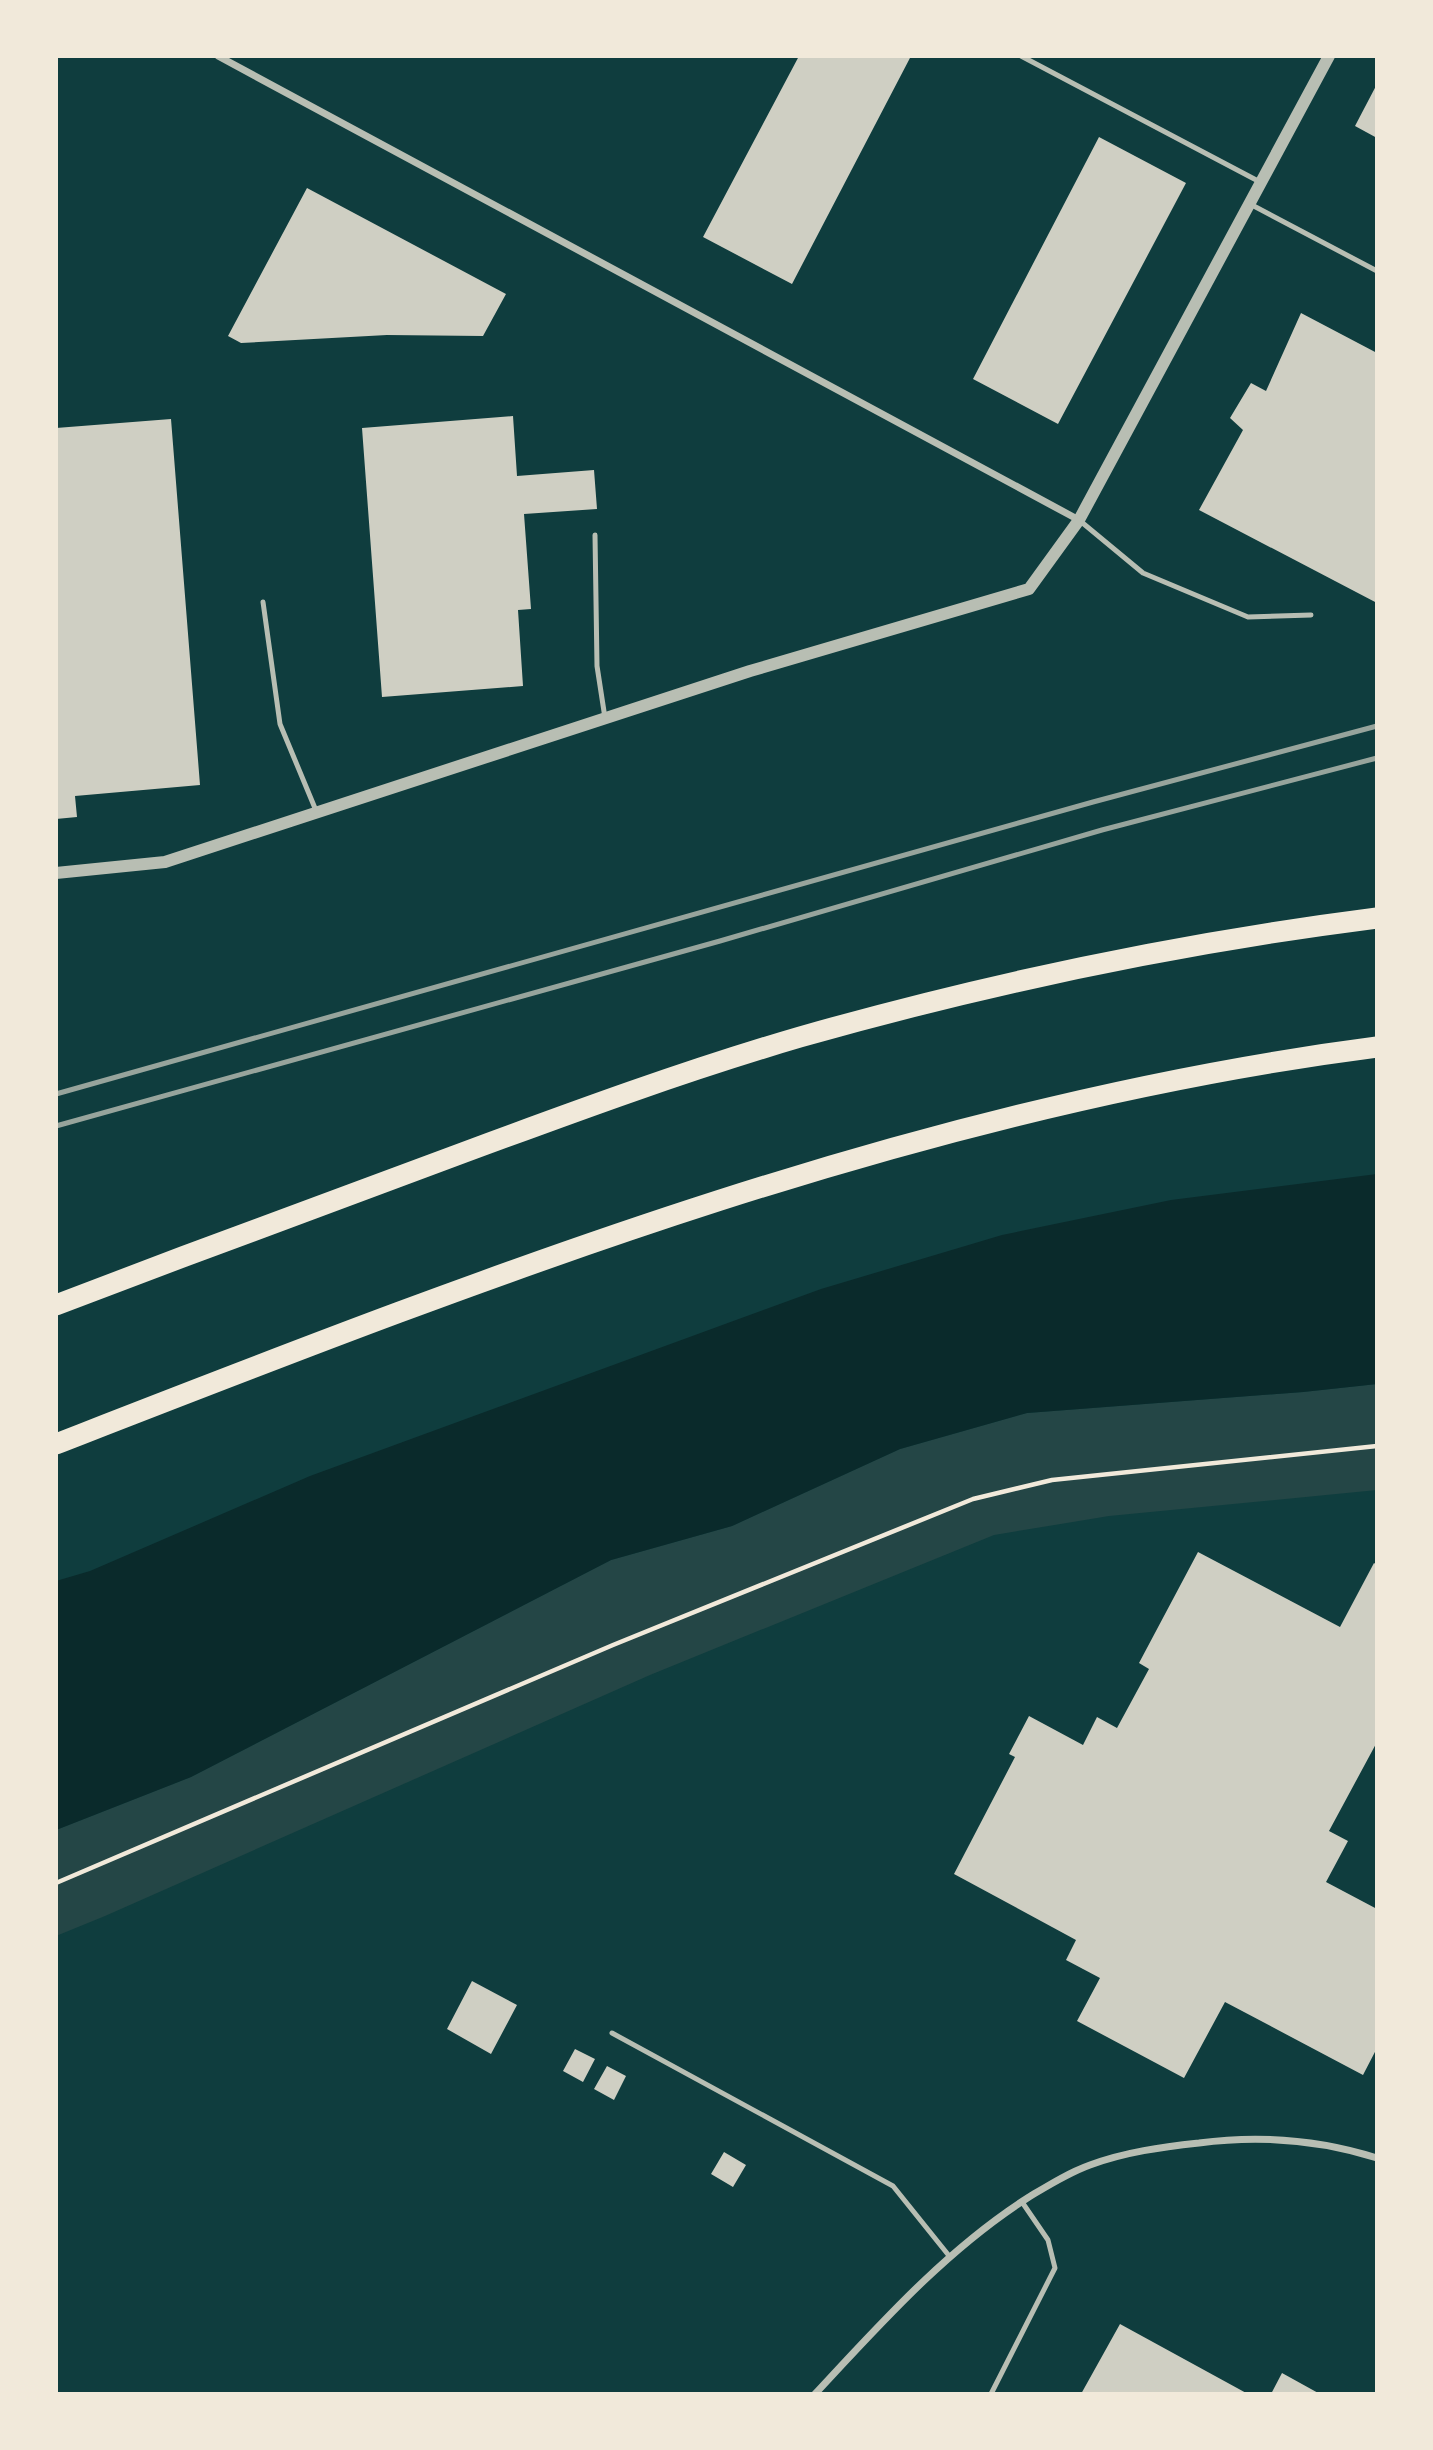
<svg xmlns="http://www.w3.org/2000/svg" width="1433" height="2450" font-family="Rubik,sans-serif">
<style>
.green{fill:#244646}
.water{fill:#0a2a2b}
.building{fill:#cfcfc3}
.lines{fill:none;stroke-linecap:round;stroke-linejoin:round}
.path{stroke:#f1e9da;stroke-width:4.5}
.service{stroke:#b8beb3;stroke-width:5}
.minor{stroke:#b8beb3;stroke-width:7}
.tertiary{stroke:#b8beb3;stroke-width:12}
.motorway{stroke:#f1e9da;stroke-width:21}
.rail{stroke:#97a49c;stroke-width:5}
</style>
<rect width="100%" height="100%" fill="#0f3d3e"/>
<path class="green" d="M1377,1384V1490L1109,1516L994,1535L650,1675L105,1916L56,1936V1830L191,1777L611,1560L732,1526L900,1449L1027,1413L1303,1392Z"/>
<path class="water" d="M1377,1174V1384L1303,1392L1027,1413L900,1449L732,1526L611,1560L191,1777L56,1830V1581L90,1571L310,1476L821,1289L1002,1235L1171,1200Z"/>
<path class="building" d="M799,56H911L792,284L703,237Z
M1377,84V138L1355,126Z
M1099,137L1186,183L1058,424L973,379Z
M307,188L506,294L483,336L387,335L241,343L228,336Z
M1301,313L1377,353V603L1199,510L1243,430L1230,418L1251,383L1266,391Z
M513,416L517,476L594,470L597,509L524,514L531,609L518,610L523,686L382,697L362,428Z
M171,419L200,785L75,796L77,817L56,819V428Z
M1198,1552L1340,1627L1374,1563L1377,1565V1742L1329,1831L1348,1841L1326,1882L1377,1909V2048L1363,2075L1225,2002L1184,2078L1077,2021L1100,1978L1066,1960L1076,1940L954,1874L1015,1757L1009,1754L1029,1716L1083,1745L1097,1717L1117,1728L1149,1669L1139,1663Z
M472,1981L517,2005L491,2054L447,2029Z
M575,2049L595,2059L583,2082L563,2071Z
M607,2066L626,2076L614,2100L594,2089Z
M724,2152L746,2165L733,2187L711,2174Z
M1120,2324L1248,2394H1081Z
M1282,2373L1320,2394H1271Z"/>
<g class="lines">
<path class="path" d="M56,1883L613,1645L973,1499L1052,1480L1377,1446"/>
<path class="service" d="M1021,56L1260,182
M1250,204L1377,271
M1079,520L1143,573L1248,617L1311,615
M595,535L597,666L605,718
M263,602L280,724L317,813
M612,2033L893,2186L950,2257
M991,2394L1055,2268L1048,2240L1022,2202"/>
<path class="minor" d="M218,56L1079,520
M815,2394C881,2323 947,2249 1029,2197C1049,2185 1068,2173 1090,2165C1125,2152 1162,2147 1199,2143C1259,2135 1320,2140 1377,2158"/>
<path class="tertiary" d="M56,873L165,862L750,671L1029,589L1079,520L1329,56"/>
<path class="motorway" d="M56,1305C192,1253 329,1202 465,1152C576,1111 687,1070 800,1037C990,983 1181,943 1377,918
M56,1444C485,1277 918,1106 1377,1047"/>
<path class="rail" d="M56,1094L1093,802L1377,726
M56,1126L720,941L1102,830L1377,758"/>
</g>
<rect width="1433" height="2450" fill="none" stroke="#f1e9da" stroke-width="116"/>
</svg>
